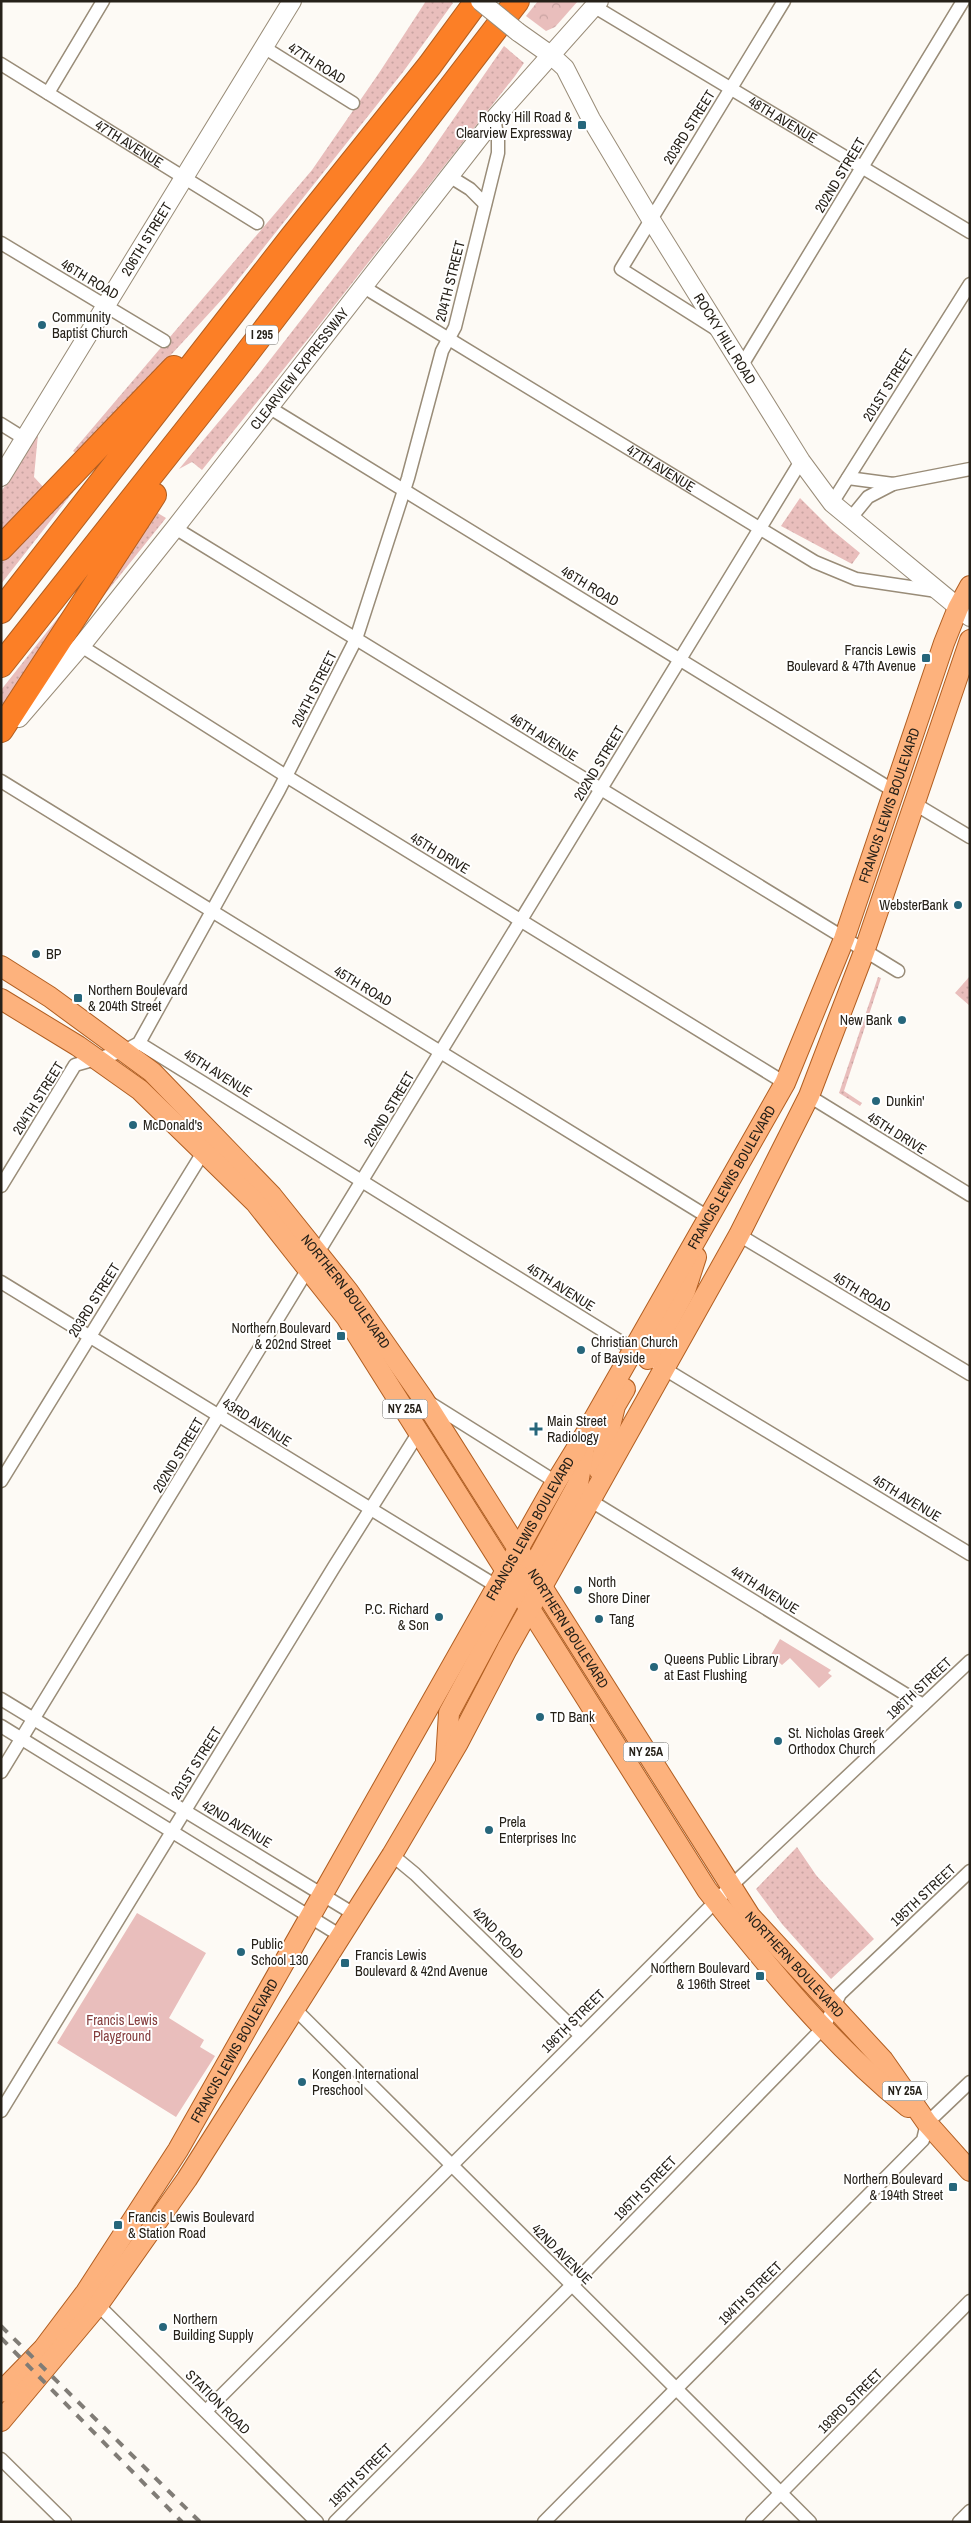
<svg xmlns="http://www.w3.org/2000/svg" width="971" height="2523" font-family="'Archivo Narrow',sans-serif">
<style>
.grass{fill:url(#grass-dots)}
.forest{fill:url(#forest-crowns)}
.park{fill:#e9bebc}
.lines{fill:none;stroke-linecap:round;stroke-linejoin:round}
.street-casing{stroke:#998c78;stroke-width:15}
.secondary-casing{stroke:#998c78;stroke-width:20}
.primary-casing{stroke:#b15e21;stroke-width:22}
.highway-casing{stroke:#b15e21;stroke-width:26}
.street{stroke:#fff;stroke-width:12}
.secondary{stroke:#fff;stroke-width:18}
.primary{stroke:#fdb27d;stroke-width:20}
.highway{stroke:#fc7f26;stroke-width:24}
.rail{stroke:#807c76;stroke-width:4;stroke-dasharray:9 9;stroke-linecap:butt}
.secondary-bridge-casing{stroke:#998c78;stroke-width:20;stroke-linecap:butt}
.secondary-bridge{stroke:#fff;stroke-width:18}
.poi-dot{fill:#26667b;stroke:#fff;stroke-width:2}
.labels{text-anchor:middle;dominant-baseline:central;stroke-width:4;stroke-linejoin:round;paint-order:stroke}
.shield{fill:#fff;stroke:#67645e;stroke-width:1}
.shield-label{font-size:12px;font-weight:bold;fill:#262119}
.street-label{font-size:14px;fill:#262119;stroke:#fff}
.poi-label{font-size:14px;fill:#262119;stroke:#fff;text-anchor:start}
.park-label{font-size:14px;fill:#843d3d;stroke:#fff}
</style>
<defs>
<pattern id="grass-dots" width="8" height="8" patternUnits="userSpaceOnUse" patternTransform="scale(1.25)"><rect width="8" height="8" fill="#e9bebc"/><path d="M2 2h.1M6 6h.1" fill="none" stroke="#c8a3a1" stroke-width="1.8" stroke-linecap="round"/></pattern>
<pattern id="forest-crowns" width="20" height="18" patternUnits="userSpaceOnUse" patternTransform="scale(1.25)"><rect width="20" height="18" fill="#e9bebc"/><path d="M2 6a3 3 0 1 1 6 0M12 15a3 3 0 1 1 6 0" fill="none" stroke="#c8a3a1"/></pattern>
</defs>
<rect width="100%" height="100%" fill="#fdfaf5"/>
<path class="grass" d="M426,1H450L453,3L403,72L226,295L79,455L73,451L312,170L379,73Z
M504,46L524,63L515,76L316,329L202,470L192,462L179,469L259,374L423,163Z
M38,434L34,477L46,490L1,537V492Z
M84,478L1,584V555Z
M800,498L832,530L860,553L852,564L781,526Z
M151,509L166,518L69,639Z
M65,609L22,679L1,708V690Z
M970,976V1006L955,993Z
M878,977L881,978L844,1091L862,1103L860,1106L839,1093Z
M797,1847L816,1875L874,1939L831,1979L782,1924L756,1889Z"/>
<path class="forest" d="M538,1H578L555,27L546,31L526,16Z"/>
<path class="park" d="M780,1639L831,1670L828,1673L832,1676L819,1688L790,1658L782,1665L771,1655Z
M137,1913L206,1953L169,2018L204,2040L200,2047L215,2056L176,2117L57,2043Z"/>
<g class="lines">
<g class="street-casing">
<g id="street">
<path id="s1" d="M595,7L970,232"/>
<path d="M265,48L353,103"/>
<path id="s2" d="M1,64L257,223"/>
<path d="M48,93L103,1"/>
<path d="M449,176L470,189L485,204"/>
<path d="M1,243L164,341"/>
<path id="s3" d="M362,286L815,562L856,579L937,591"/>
<path d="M719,331L621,269L784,1"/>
<path d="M742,365L963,1"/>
<path d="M270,408L894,791"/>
<path d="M1,424L25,439"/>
<path d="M848,478L893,484L970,469"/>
<path d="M832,503L970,284"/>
<path d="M850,519L868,497L893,484"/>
<path d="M175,528L898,971"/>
<path d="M81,646L286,776L785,1083"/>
<path d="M1,781L708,1217"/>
<path d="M915,804L970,837"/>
<path d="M139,1043L639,1353"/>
<path d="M809,1096L970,1195"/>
<path d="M1,1186L75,1065L124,1051L139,1043L279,790L356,639L408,478L442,351L455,327L498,153V139L494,119"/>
<path d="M739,1235L970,1374"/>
<path d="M1,1282L498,1587"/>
<path d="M658,1365L970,1554"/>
<path d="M427,1401L556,1482"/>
<path d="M1,1481L207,1146"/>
<path d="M591,1501L923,1705"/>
<path d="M1,1699L354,1914"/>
<path d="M1,1726L341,1936"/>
<path d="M1,1772L801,461"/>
<path d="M392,1855L415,1874L580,2035"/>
<path d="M294,2008L810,2522"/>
<path d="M1,2111L334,1567L419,1432"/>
<path d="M98,2305L317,2522"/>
<path d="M206,2411L731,1886L970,1661"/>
<path d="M1,2459L65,2522"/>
<path d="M335,2522L572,2285L824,2027L840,1994L970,1871"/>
<path d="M544,2522L923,2140L927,2123L970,2082"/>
<path d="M752,2522L970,2301"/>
<path d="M959,2522L970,2511"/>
</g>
</g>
<g class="secondary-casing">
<g id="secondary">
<path id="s4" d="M518,32L552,56L565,68L591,119L650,218L801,461L832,503L970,617"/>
<path id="s5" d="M1,477L292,1"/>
<path id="s6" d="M19,718L81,646L175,528L494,119L599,1"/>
</g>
</g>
<g class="primary-casing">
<g id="primary">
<path id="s7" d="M1,966L50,997L152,1072L272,1196L348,1291L422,1397L750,1916L883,2060L927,2123L970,2171"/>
<path d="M1,999L78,1046L140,1090L255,1202L300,1259L346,1317L707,1890C768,1967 831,2045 908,2107"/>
<path d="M648,1359L685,1291L696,1257"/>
<path d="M599,1470L615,1406L625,1389"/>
<path d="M526,1580L578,1484L585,1443"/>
<path d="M446,1760L449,1713L522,1577"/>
<path id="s8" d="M1,2392L43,2349L86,2292L178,2150L556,1482L586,1433L785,1083L844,939L944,643L958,608L970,586"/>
<path d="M1,2421L98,2305L187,2179L392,1855L458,1743L507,1649L739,1235L809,1096L864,952L970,640"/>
</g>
</g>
<g class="highway-casing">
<path id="highway" d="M1,548L174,368
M1,611L292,237L430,65L477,1
M1,665L234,370L517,1
M1,730L154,495"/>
</g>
<use href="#street" class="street"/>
<use href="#secondary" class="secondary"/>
<use href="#primary" class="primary"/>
<use href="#highway" class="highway"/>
<path class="rail" d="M1,2326L200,2522
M1,2338L182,2522"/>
<g class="secondary-bridge-casing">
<path id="secondary-bridge" d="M480,1L518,32"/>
</g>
<use href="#secondary-bridge" class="secondary-bridge"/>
</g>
<g class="poi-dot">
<rect x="577" y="120" width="10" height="10" rx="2.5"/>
<circle cx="42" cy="325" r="5"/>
<rect x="921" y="653" width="10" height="10" rx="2.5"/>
<circle cx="958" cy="905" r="5"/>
<circle cx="36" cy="954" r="5"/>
<rect x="73" y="993" width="10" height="10" rx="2.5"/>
<circle cx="902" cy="1020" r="5"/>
<circle cx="876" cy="1101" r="5"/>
<circle cx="133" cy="1125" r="5"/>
<rect x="336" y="1331" width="10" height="10" rx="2.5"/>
<circle cx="581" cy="1350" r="5"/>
<path d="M533.5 1421.5h5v5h5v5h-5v5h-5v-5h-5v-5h5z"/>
<circle cx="578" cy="1590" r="5"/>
<circle cx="439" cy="1617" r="5"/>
<circle cx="599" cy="1619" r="5"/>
<circle cx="654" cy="1667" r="5"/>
<circle cx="540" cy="1717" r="5"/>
<circle cx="778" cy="1741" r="5"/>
<circle cx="489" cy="1830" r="5"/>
<circle cx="241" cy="1952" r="5"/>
<rect x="340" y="1958" width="10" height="10" rx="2.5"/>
<rect x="755" y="1971" width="10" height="10" rx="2.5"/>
<circle cx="302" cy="2082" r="5"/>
<rect x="948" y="2182" width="10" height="10" rx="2.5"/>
<rect x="113" y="2220" width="10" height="10" rx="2.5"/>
<circle cx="163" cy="2327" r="5"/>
</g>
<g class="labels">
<g class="shield">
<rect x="246" y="325.5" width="32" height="19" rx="4"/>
<rect x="382.5" y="1399.5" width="45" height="19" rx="4"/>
<rect x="623.5" y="1742.5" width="45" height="19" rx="4"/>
<rect x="882.5" y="2081.5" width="45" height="19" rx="4"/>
</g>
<g class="shield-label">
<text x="262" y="335">I 295</text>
<text x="405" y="1409">NY 25A</text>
<text x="646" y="1752">NY 25A</text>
<text x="905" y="2091">NY 25A</text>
</g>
<g class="street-label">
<text transform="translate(317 63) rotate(32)">47TH ROAD</text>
<text stroke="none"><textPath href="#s1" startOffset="219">48TH AVENUE</textPath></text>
<text transform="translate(689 127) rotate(-58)">203RD STREET</text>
<text stroke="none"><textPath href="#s2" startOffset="151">47TH AVENUE</textPath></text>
<text transform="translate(840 175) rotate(-59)">202ND STREET</text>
<text stroke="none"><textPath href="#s5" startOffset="279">206TH STREET</textPath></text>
<text transform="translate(90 279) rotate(31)">46TH ROAD</text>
<text transform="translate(450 281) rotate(-76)">204TH STREET</text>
<text stroke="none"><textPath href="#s4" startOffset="374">ROCKY HILL ROAD</textPath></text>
<text stroke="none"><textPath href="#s6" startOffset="448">CLEARVIEW EXPRESSWAY</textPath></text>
<text transform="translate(888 385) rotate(-58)">201ST STREET</text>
<text stroke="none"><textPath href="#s3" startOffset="350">47TH AVENUE</textPath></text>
<text transform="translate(590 586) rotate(31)">46TH ROAD</text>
<text transform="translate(314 689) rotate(-63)">204TH STREET</text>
<text transform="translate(544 737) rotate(32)">46TH AVENUE</text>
<text transform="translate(599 763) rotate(-59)">202ND STREET</text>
<text stroke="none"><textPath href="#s8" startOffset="1825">FRANCIS LEWIS BOULEVARD</textPath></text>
<text transform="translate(440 853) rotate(31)">45TH DRIVE</text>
<text transform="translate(363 986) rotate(31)">45TH ROAD</text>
<text transform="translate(218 1073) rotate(32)">45TH AVENUE</text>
<text transform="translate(38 1098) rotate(-58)">204TH STREET</text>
<text transform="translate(389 1109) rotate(-59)">202ND STREET</text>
<text transform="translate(897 1133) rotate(32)">45TH DRIVE</text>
<text stroke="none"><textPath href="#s8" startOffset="1420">FRANCIS LEWIS BOULEVARD</textPath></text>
<text transform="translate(561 1287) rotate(32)">45TH AVENUE</text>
<text stroke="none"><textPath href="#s7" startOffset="478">NORTHERN BOULEVARD</textPath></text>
<text transform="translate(862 1292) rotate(31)">45TH ROAD</text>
<text transform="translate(94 1300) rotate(-58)">203RD STREET</text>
<text transform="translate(257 1422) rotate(32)">43RD AVENUE</text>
<text transform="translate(178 1455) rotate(-59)">202ND STREET</text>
<text transform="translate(907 1498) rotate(31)">45TH AVENUE</text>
<text stroke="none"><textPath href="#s8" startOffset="1015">FRANCIS LEWIS BOULEVARD</textPath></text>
<text transform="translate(765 1590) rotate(32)">44TH AVENUE</text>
<text stroke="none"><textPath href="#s7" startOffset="882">NORTHERN BOULEVARD</textPath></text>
<text transform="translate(919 1688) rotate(-43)">196TH STREET</text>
<text transform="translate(196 1763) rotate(-58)">201ST STREET</text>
<text transform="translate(237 1824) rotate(31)">42ND AVENUE</text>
<text transform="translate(923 1895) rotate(-43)">195TH STREET</text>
<text transform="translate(498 1933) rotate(45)">42ND ROAD</text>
<text stroke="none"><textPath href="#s7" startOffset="1288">NORTHERN BOULEVARD</textPath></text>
<text transform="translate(573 2021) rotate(-45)">196TH STREET</text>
<text stroke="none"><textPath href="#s8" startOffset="415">FRANCIS LEWIS BOULEVARD</textPath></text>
<text transform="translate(645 2188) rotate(-46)">195TH STREET</text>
<text transform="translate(562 2254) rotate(45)">42ND AVENUE</text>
<text transform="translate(750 2293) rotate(-45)">194TH STREET</text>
<text transform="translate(850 2401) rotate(-45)">193RD STREET</text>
<text transform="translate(218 2402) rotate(45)">STATION ROAD</text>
<text transform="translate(360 2475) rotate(-45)">195TH STREET</text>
</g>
<g class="poi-label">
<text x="572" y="117" text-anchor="end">Rocky Hill Road &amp;<tspan x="572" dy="16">Clearview Expressway</tspan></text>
<text x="52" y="317">Community<tspan x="52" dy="16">Baptist Church</tspan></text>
<text x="916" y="650" text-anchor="end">Francis Lewis<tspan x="916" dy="16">Boulevard &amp; 47th Avenue</tspan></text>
<text x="948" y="905" text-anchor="end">WebsterBank</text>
<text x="46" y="954">BP</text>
<text x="88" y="990">Northern Boulevard<tspan x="88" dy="16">&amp; 204th Street</tspan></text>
<text x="892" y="1020" text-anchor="end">New Bank</text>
<text x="886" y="1101">Dunkin'</text>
<text x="143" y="1125">McDonald's</text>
<text x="331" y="1328" text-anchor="end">Northern Boulevard<tspan x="331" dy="16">&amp; 202nd Street</tspan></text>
<text x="591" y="1342">Christian Church<tspan x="591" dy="16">of Bayside</tspan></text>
<text x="547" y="1421">Main Street<tspan x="547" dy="16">Radiology</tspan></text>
<text x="588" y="1582">North<tspan x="588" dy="16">Shore Diner</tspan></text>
<text x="429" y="1609" text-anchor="end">P.C. Richard<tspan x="429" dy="16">&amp; Son</tspan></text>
<text x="609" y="1619">Tang</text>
<text x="664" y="1659">Queens Public Library<tspan x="664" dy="16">at East Flushing</tspan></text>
<text x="550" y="1717">TD Bank</text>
<text x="788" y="1733">St. Nicholas Greek<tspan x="788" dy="16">Orthodox Church</tspan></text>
<text x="499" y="1822">Prela<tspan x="499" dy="16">Enterprises Inc</tspan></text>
<text x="251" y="1944">Public<tspan x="251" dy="16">School 130</tspan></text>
<text x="355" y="1955">Francis Lewis<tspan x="355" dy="16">Boulevard &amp; 42nd Avenue</tspan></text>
<text x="750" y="1968" text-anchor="end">Northern Boulevard<tspan x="750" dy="16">&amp; 196th Street</tspan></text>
<text x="312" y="2074">Kongen International<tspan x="312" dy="16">Preschool</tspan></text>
<text x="943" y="2179" text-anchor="end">Northern Boulevard<tspan x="943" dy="16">&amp; 194th Street</tspan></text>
<text x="128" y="2217">Francis Lewis Boulevard<tspan x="128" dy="16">&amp; Station Road</tspan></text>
<text x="173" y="2319">Northern<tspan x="173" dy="16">Building Supply</tspan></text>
</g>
<g class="park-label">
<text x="122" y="2020">Francis Lewis<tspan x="122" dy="16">Playground</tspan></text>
</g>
</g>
<rect width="971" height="2523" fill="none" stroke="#262119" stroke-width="5"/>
</svg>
